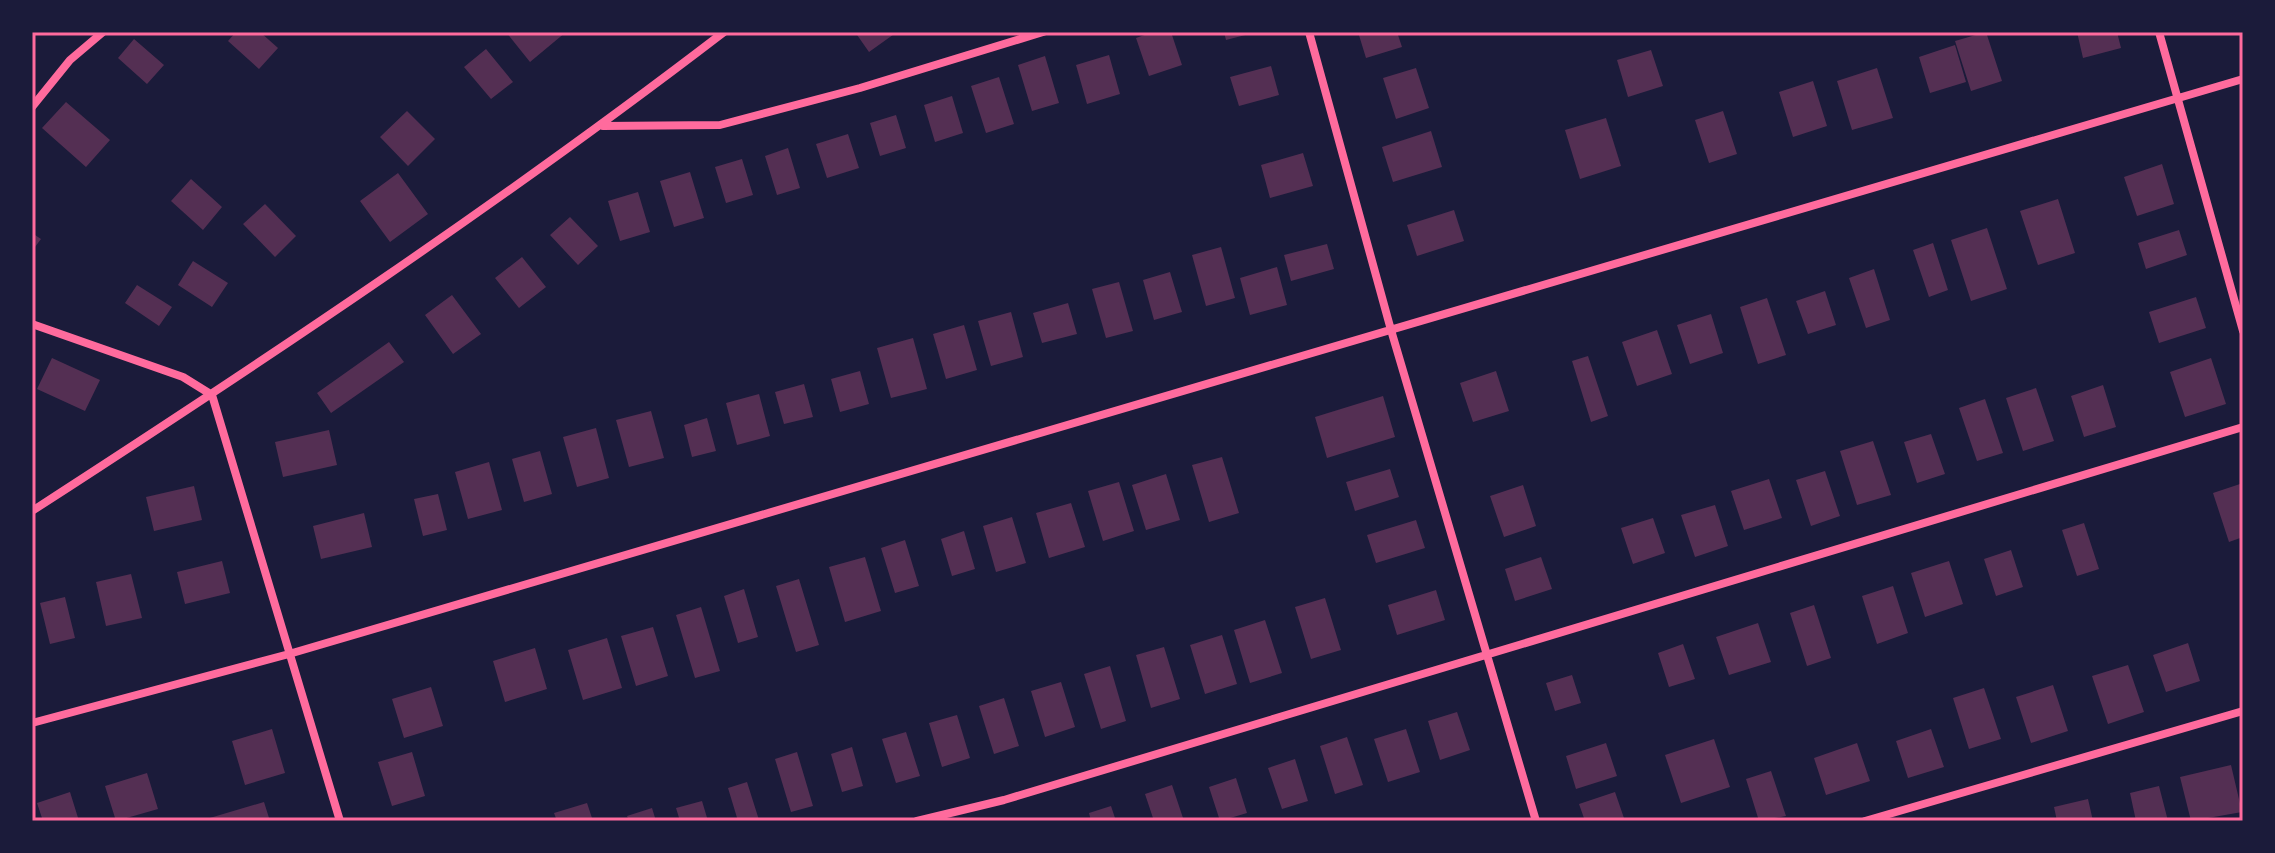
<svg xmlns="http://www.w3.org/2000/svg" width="2275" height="853" font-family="Commissioner,sans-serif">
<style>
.building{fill:#542f53}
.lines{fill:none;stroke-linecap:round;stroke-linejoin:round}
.minor{stroke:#ff6b9d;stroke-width:8}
.neatline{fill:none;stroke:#ff6b9d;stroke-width:3}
</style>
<rect width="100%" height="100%" fill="#1b1b3a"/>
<path class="building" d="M236,32H260L278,48L259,69L228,41Z
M506,32H566L530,62Z
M855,32H897L869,52Z
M1153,32H1171L1182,65L1149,76L1136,38Z
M1224,32H1253V33L1226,40Z
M1358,32H1397L1402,47L1366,58Z
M1986,32L2002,81L1971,91L1955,41Z
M2077,32H2117L2121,48L2083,58Z
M134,39L164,65L147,84L118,58Z
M1955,45L1966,82L1930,93L1919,57Z
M486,49L513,82L491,99L464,67Z
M1651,50L1663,86L1628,97L1617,60Z
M1109,55L1120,94L1087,104L1076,65Z
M1045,56L1059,103L1032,111L1018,65Z
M1271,66L1279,95L1239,106L1230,77Z
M1416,68L1429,108L1396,119L1383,78Z
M1877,68L1893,118L1852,130L1837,81Z
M999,77L1014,124L986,133L971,86Z
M1813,81L1827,126L1793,137L1779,92Z
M952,96L963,133L935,142L924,105Z
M66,102L110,140L86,167L42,128Z
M407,111L435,139L408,166L380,137Z
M1723,111L1737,154L1709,163L1695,120Z
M896,115L906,148L880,156L870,123Z
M1606,118L1621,166L1580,179L1565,130Z
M1431,131L1442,167L1393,182L1382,147Z
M848,134L859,168L827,178L816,144Z
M788,148L800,188L777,195L765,156Z
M1303,153L1313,186L1270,198L1261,165Z
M742,159L753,195L726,203L715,167Z
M2162,164L2174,204L2137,216L2124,177Z
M690,172L704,218L674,227L660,181Z
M398,173L428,214L390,242L360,201Z
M191,179L222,207L203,230L171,201Z
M638,192L650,232L620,241L608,201Z
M2058,199L2075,253L2038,265L2020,211Z
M265,204L296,236L275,257L243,224Z
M1454,210L1464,241L1417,256L1407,225Z
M570,217L598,246L578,265L550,235Z
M1987,228L2007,289L1971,301L1951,240Z
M2179,230L2187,255L2146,269L2138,243Z
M32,233L41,239L32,251Z
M1933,243L1948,290L1929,297L1913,250Z
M1327,244L1334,269L1291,281L1284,255Z
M1221,247L1235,298L1206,306L1192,255Z
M522,257L546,287L519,308L495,278Z
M193,261L228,283L212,307L178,285Z
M1277,267L1287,305L1250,315L1240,278Z
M1874,269L1890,320L1866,328L1849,278Z
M1170,272L1182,312L1154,320L1143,280Z
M1119,282L1133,331L1106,338L1092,289Z
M137,285L172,307L159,326L125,303Z
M1825,291L1836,325L1808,334L1796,301Z
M452,295L481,334L453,354L425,315Z
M2196,297L2206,328L2159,343L2149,312Z
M1767,298L1786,355L1758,364L1740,307Z
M1068,303L1077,334L1042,343L1033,313Z
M1011,312L1023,357L991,366L978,321Z
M1711,314L1723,353L1690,364L1677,325Z
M964,325L977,370L946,379L933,334Z
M1657,330L1672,374L1637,386L1622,342Z
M913,338L927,389L891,398L877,348Z
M389,342L404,362L331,413L317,393Z
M1588,356L1608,416L1591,422L1572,361Z
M52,358L100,380L85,411L37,389Z
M2211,358L2226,404L2185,417L2170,372Z
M860,371L869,404L840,412L831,379Z
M1496,371L1509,411L1473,422L1460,383Z
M804,384L813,417L784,424L775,392Z
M2103,385L2116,427L2084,437L2071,396Z
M2036,388L2054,441L2023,451L2006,398Z
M759,394L770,436L737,445L726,403Z
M1383,396L1395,437L1327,458L1315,417Z
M1985,399L2003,453L1977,461L1959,408Z
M651,411L664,458L629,467L616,420Z
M707,418L716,451L692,457L684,425Z
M596,428L609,478L577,487L563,437Z
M329,430L337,465L283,477L275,442Z
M1931,434L1945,474L1917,483L1904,442Z
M1873,441L1891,495L1857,505L1840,451Z
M540,451L552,494L524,502L512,459Z
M1222,457L1239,513L1209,522L1192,465Z
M489,462L502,510L468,519L455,472Z
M1390,469L1399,497L1355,511L1346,482Z
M1825,471L1840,516L1811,526L1796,480Z
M1166,474L1180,520L1146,530L1132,485Z
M1769,479L1782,518L1744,530L1731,491Z
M1119,482L1134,531L1103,541L1088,491Z
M2243,483V537L2229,542L2213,493Z
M1523,485L1536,526L1504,537L1490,496Z
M194,486L202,520L154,531L146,497Z
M438,494L447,530L423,536L414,499Z
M1071,503L1085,547L1049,558L1036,513Z
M1715,505L1728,546L1695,557L1681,515Z
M364,513L372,547L321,559L313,526Z
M1012,517L1026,563L996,572L983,526Z
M1653,518L1665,553L1633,564L1621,528Z
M1416,520L1425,548L1376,563L1367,535Z
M2084,523L2099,569L2077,576L2062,530Z
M964,531L975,569L952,576L941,539Z
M905,540L919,586L895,593L881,548Z
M2011,550L2023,587L1996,596L1984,559Z
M865,557L881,611L845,622L829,567Z
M1541,557L1552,589L1515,601L1505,569Z
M222,561L230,593L185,604L177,572Z
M1949,561L1963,604L1925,617L1911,573Z
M131,574L142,618L106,626L96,582Z
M799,579L819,645L796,652L776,586Z
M1893,586L1908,633L1877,644L1862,596Z
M744,589L758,637L738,643L724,596Z
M1436,590L1445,620L1397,635L1388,605Z
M65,597L75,638L50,644L40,603Z
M1325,598L1341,650L1311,659L1295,607Z
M1814,605L1831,658L1807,666L1790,613Z
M701,607L720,671L695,678L676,615Z
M1265,620L1282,673L1250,683L1234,630Z
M1758,623L1771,662L1729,675L1716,637Z
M653,627L668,676L636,686L621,636Z
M1222,635L1237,684L1205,694L1190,645Z
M607,638L622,688L583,700L568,650Z
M2188,643L2200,681L2166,692L2153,655Z
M1683,644L1695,679L1669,687L1658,653Z
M1164,647L1180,699L1151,708L1136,655Z
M535,648L547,689L505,702L493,661Z
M2128,665L2144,712L2108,724L2092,676Z
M1110,666L1126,721L1101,729L1084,674Z
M1572,675L1581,703L1555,711L1546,683Z
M1061,682L1075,727L1045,737L1031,691Z
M2053,685L2068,731L2031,743L2016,697Z
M431,687L443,726L404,738L392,699Z
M1984,688L2001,739L1969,749L1953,698Z
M1004,698L1019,746L994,754L979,706Z
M1457,712L1470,750L1440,760L1428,721Z
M957,715L970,758L942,767L929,723Z
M272,729L285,773L245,785L232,741Z
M1406,729L1420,772L1388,782L1374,739Z
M1931,729L1944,767L1908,778L1896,741Z
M906,732L920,776L896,783L882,739Z
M1347,737L1363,785L1335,794L1320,746Z
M1714,739L1730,787L1681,803L1665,755Z
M1606,743L1617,776L1576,789L1566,756Z
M1857,743L1870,781L1826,795L1814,758Z
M852,747L863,786L842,792L831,754Z
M412,752L425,796L392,806L378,762Z
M797,752L813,806L791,812L775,759Z
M1295,759L1308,801L1282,809L1268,768Z
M2231,765L2242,812L2191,821L2180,777Z
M1771,771L1786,816L1759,821L1746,779Z
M147,773L158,809L116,821L105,786Z
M1236,778L1247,813L1220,821L1209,787Z
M747,782L759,820L738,821L728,788Z
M1172,785L1184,821H1154L1145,794Z
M2159,786L2168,821H2136L2130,793Z
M70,792L79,821H43L37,803Z
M1615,792L1625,821H1585L1579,804Z
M2088,799L2093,821H2057L2054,807Z
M702,801L708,821H680L676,808Z
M264,802L270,821H203V820Z
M587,803L593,821H557L554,813Z
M1111,806L1116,821H1091L1089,813Z
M652,808L656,821H629L627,816Z"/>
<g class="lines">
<path class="minor" d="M1309,32L1391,330L1536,821
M2159,32L2243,331
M32,107L70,60L103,32
M603,126L720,125L860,88L1043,32
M32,324L183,377L212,395L340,821
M32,511C267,359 501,203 724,32
M32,723L289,654L2243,79
M917,821L1004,800L2243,427
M1865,821L2243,711"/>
</g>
<rect width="2275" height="853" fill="none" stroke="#1b1b3a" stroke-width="68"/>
<rect x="34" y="34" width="2207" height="785" class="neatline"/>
</svg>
